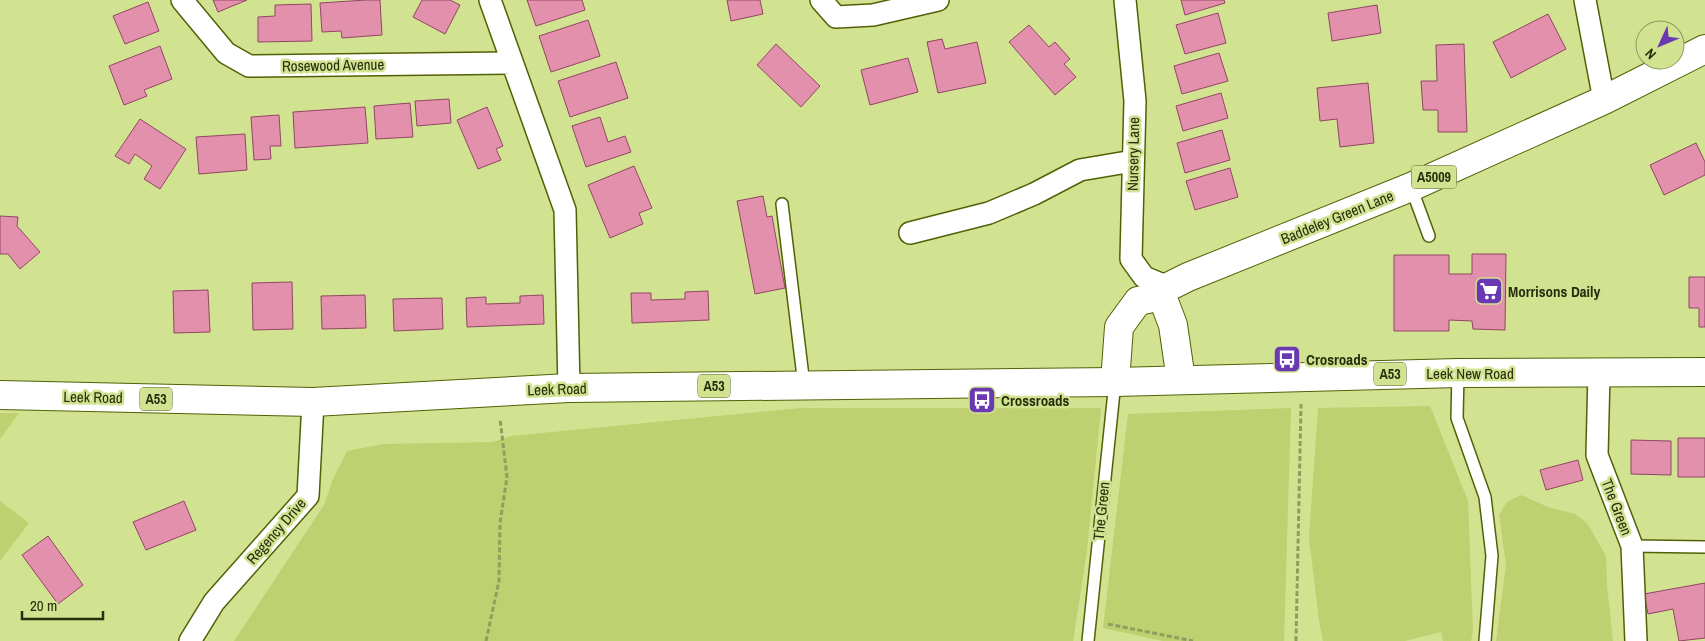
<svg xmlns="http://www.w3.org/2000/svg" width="1705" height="641" font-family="'Archivo Narrow',sans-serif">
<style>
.green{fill:#bed06f}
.building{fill:#e390ac;stroke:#914662}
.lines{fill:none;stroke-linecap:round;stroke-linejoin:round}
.lane-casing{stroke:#546006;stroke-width:14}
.street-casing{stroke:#546006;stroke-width:24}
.primary-casing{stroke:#546006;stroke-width:30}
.highway-casing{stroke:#546006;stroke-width:30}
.path{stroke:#919d5e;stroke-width:3;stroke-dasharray:5 2.5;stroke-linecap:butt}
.lane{stroke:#fff;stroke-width:11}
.street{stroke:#fff;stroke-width:21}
.primary{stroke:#fff;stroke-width:28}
.highway{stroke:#fff;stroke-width:28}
.labels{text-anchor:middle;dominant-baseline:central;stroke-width:5;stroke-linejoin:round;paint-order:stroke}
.shield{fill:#d1e291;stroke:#5b6334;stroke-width:1}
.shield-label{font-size:14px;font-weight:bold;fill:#282d0c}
.street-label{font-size:15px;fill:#282d0c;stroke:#d1e291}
.poi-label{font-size:15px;font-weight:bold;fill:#282d0c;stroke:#d1e291;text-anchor:start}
</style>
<rect width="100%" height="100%" fill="#d1e291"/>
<path class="green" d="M1430,406L1468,501L1473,631L1471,641H1443L1441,632L1405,641H1323L1319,620L1309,538L1318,408Z
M801,408H1101L1087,551L1073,641H234L324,505L333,479L347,451L384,444L493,442L511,436Z
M1291,408L1284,641H1163L1103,628L1128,414Z
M0,413H19L0,439Z
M1521,495L1548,507L1575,514L1587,523L1606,556L1607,586L1613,641H1496L1506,564L1499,515L1507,502Z
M0,501L29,523L0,561Z"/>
<path class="building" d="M213,0H247L218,12Z
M366,0H380L382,35L342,38L341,31L322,32L320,3Z
M422,0H450L460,5L445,34L413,17Z
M527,0H582L585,10L536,26Z
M727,0H760L763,14L731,21Z
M1181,0H1224L1225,3L1185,15Z
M148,2L159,31L125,44L113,16Z
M311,4L312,41L258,42V17L275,16V5Z
M1377,5L1381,33L1332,41L1328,13Z
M1218,13L1226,43L1185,54L1176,25Z
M1548,14L1566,49L1511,78L1493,42Z
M588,20L600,56L551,72L539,36Z
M1029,25L1049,47L1055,42L1070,59L1064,64L1076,77L1055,95L1009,42Z
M942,39L945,49L977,42L986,83L938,93L927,42Z
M776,44L820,86L801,107L757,65Z
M1464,44L1467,132H1438V110H1423L1421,81H1437L1436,45Z
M160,46L172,79L144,90L147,96L124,105L109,66Z
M1219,53L1228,81L1182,94L1174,66Z
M908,58L918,92L870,105L861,70Z
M616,62L628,98L570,117L558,81Z
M1368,83L1374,143L1340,147L1337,119L1320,121L1317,88Z
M1221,93L1228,118L1183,131L1176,106Z
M449,99L451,123L417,126L415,101Z
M410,103L413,137L376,139L374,106Z
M365,107L368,143L295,148L293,112Z
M487,107L503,146L496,149L501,160L478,169L457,120Z
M279,115L281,146H270L271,159L254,160L251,117Z
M600,117L608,142L625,136L631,152L586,167L572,126Z
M140,119L186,149L160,189L144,179L152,166L135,154L129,164L115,156Z
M1222,130L1230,160L1185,173L1177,143Z
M245,134L247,170L199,174L196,137Z
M1696,143L1705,162V175L1664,195L1650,165Z
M634,166L652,208L639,213L643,224L610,238L588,185Z
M1230,168L1238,197L1195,210L1186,181Z
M763,196L767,217L772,216L785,288L755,294L737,201Z
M0,216L18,217L17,226L40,252L20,269L8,254H0Z
M1472,254H1506L1505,330L1473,329L1472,321L1449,320V331H1394V255H1449V274H1472Z
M1689,277H1705V327H1699V308H1689Z
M292,282L293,329L253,330L252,283Z
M208,290L210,332L174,333L173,291Z
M708,291L709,320L632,323L631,293H651V300L685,299V292Z
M365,295L366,328L322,329L321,296Z
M543,295L544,324L467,327L466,298L486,297V304L520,303V296Z
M442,298L443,329L394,331L393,299Z
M1678,438H1705V477H1678Z
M1631,440L1671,441V475L1631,474Z
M1578,460L1583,480L1546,490L1540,470Z
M184,501L196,530L146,550L133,522Z
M48,536L83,585L58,604L22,555Z
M1705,583V638L1679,641L1673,609L1648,614L1644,594Z"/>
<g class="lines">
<g class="lane-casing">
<path id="lane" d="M1411,187L1429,236
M782,204L804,385
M1458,373L1457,418L1485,497L1492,556L1485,641
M1632,546L1705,547
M1088,641L1115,382"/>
</g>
<g class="street-casing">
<path id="street" d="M182,0L226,53L249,66L512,63
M490,0L565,210L569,388
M821,0L836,17L873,15L938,0
M1125,0L1135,101L1131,259L1144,277L1168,287
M1585,0L1604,100
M910,233L989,213L1034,194L1080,170L1133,161
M1599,373L1597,455L1632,546L1636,641
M190,641L214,602L308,496L313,402"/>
</g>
<g class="primary-casing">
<path id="primary" d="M1162,296L1173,325L1181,380
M1115,382L1119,327L1138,301L1162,296L1168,287L1188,277L1411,187L1604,100L1705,49"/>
</g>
<g class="highway-casing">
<path id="highway" d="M0,395L313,402L569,388L1115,382L1458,373L1705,372"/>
</g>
<path class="path" d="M1108,624L1193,641
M486,641L499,581L500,523L507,477L500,419
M1296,641L1301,404"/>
<use href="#lane" class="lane"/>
<use href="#street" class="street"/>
<use href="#primary" class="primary"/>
<use href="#highway" class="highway"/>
</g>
<defs>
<g id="supermarket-square" transform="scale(1.4375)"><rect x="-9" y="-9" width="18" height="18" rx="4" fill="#6a38b0" stroke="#d1e291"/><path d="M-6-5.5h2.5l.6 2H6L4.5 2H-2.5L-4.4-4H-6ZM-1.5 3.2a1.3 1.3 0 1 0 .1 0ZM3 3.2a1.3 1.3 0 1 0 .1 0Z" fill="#fff"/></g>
<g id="bus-square" transform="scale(1.4375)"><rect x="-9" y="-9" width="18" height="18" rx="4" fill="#6a38b0" stroke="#d1e291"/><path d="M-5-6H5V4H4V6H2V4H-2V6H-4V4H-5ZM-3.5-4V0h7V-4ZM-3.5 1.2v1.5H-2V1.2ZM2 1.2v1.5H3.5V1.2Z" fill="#fff"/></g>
</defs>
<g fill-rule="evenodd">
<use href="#supermarket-square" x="1489" y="291"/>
<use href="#bus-square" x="1287" y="359"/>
<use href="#bus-square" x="982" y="400"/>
</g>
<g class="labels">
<g class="shield">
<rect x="1411.5" y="165.5" width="45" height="23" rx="4"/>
<rect x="1374" y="362.5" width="32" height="23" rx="4"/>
<rect x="698" y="374.5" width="32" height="23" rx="4"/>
<rect x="140" y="387.5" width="32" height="23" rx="4"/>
</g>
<g class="shield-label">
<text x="1434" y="177">A5009</text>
<text x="1390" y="374">A53</text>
<text x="714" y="386">A53</text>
<text x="156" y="399">A53</text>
</g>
<g class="street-label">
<text transform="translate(333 65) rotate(-1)">Rosewood Avenue</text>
<text transform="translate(1133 154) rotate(-89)">Nursery Lane</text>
<text transform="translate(1337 217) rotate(-22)">Baddeley Green Lane</text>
<text x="1470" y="373">Leek New Road</text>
<text transform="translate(557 389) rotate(-2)">Leek Road</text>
<text transform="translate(93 397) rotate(1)">Leek Road</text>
<text transform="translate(1617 507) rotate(69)">The Green</text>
<text transform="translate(1101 511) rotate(-84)">The Green</text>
<text transform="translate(276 531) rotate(-49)">Regency Drive</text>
</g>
<g class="poi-label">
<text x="1508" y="291">Morrisons Daily</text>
<text x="1306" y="359">Crosroads</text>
<text x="1001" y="400">Crossroads</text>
</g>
</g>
<g transform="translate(1660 45) rotate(226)"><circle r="24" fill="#d1e291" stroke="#8d9a5c"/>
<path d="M0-4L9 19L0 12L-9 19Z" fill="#6a38b0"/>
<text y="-8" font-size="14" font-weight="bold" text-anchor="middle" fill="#282d0c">N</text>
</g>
<path d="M22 611v8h81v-8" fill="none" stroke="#282d0c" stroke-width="2.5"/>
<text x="30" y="611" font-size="15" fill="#282d0c" stroke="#d1e291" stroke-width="4" paint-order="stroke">20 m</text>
</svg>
